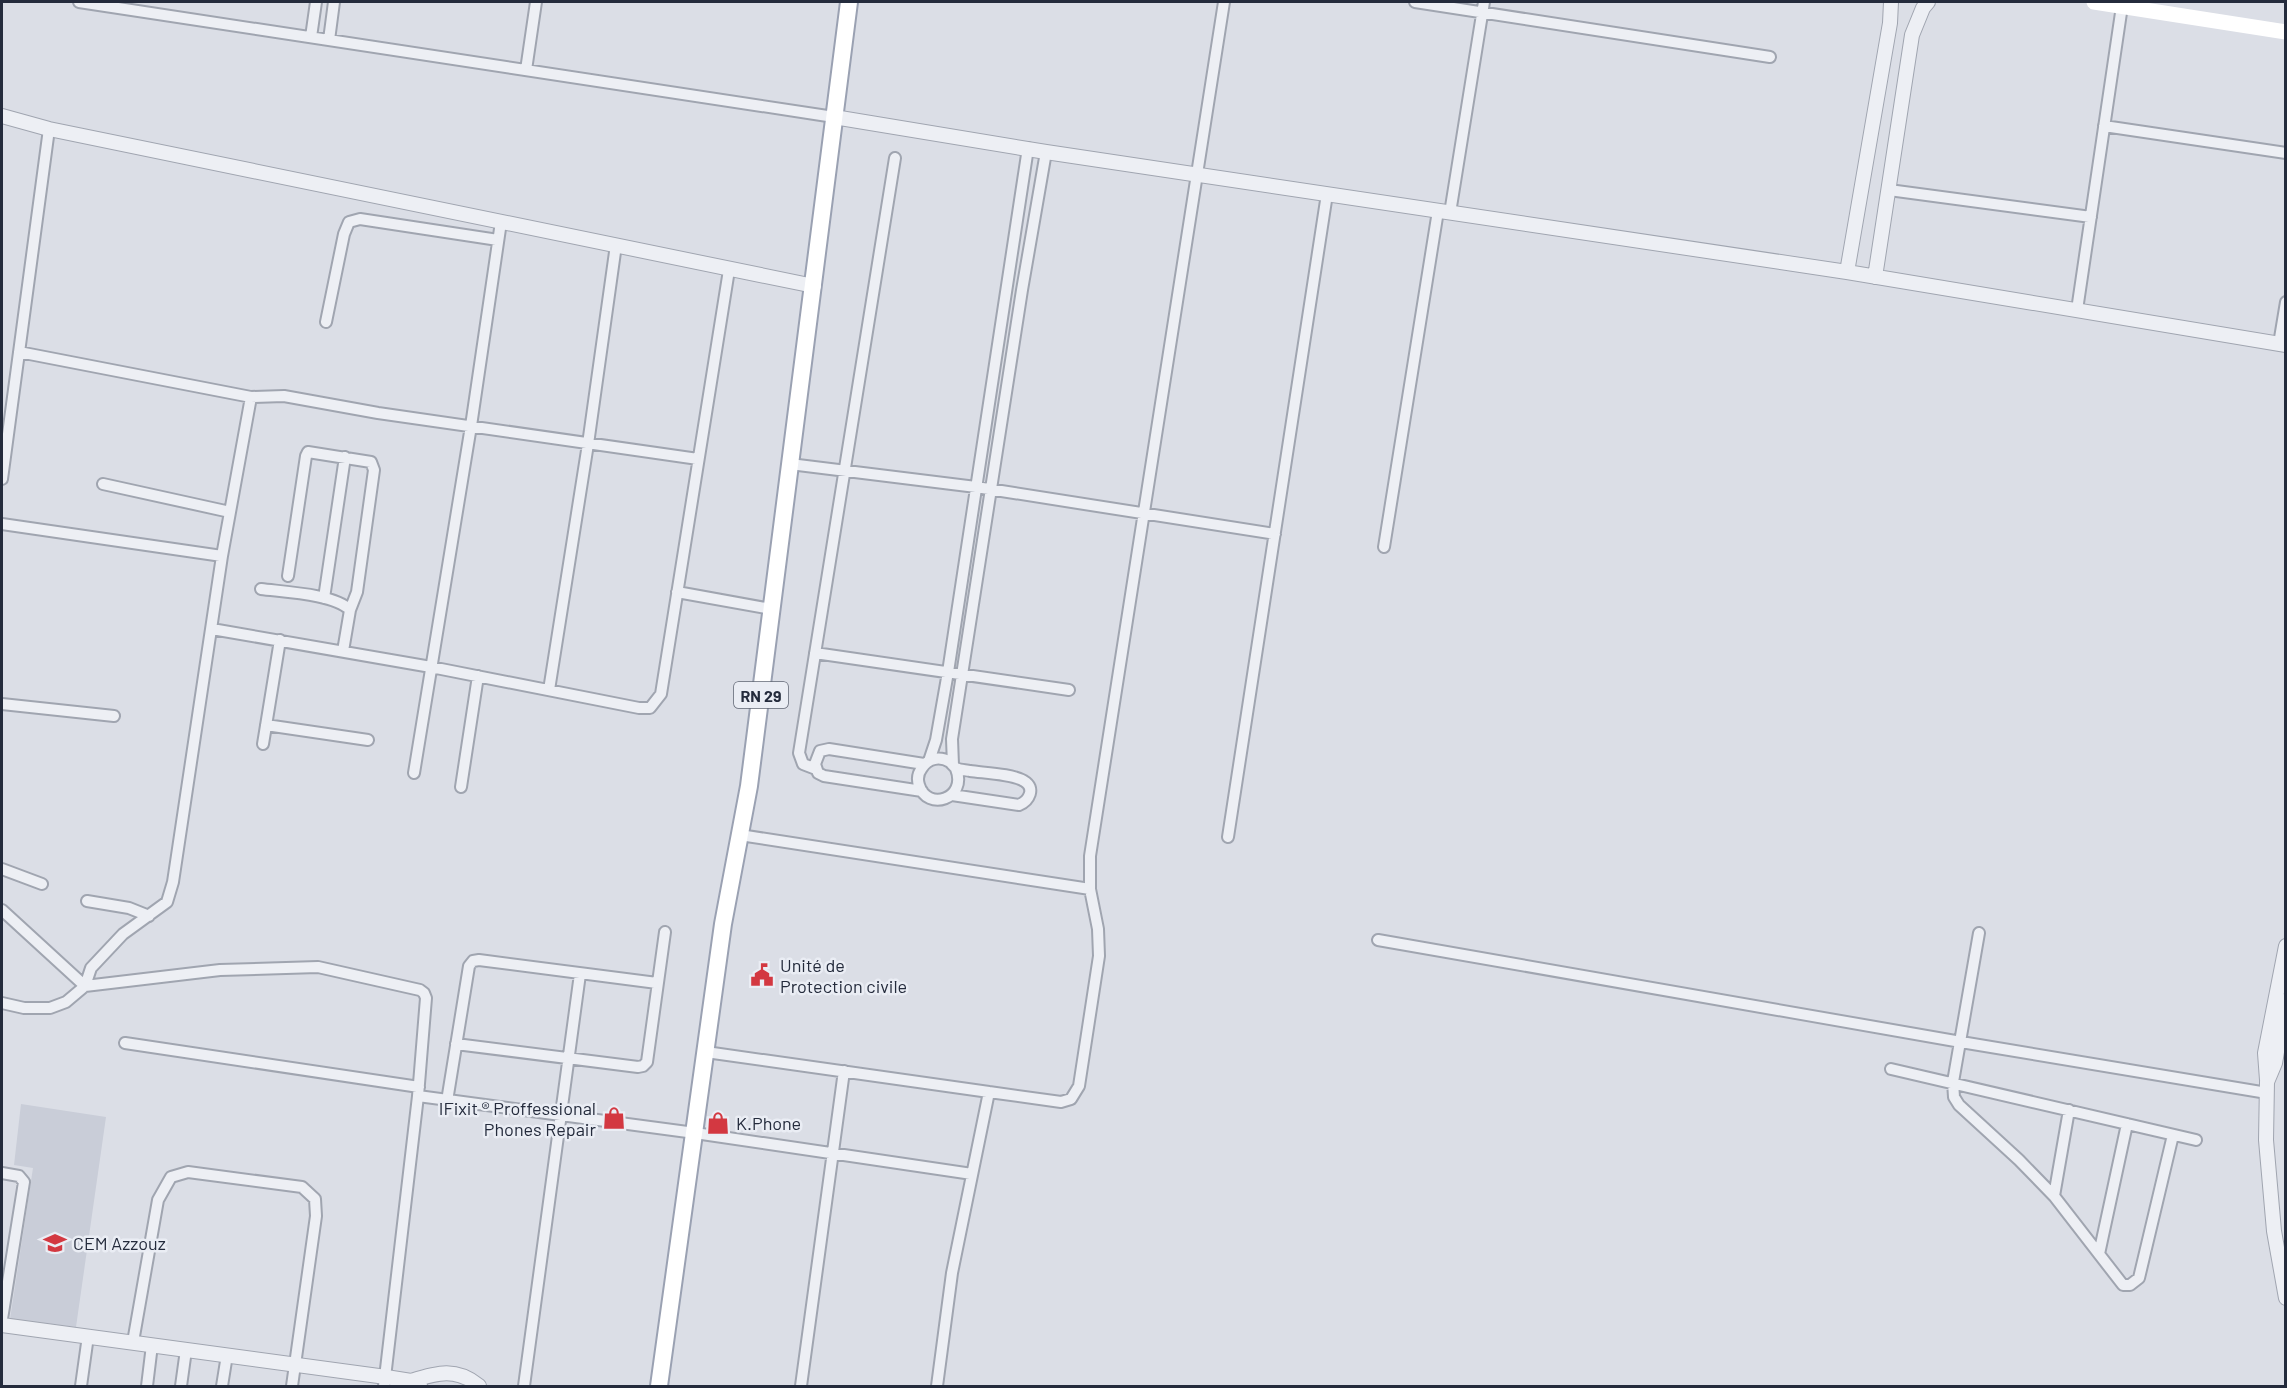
<svg xmlns="http://www.w3.org/2000/svg" width="2287" height="1388" font-family="Barlow,sans-serif">
<style>
.built{fill:#c9cdd8}
.lines{fill:none;stroke-linecap:round;stroke-linejoin:round}
.minor-casing{stroke:#a0a5b0;stroke-width:14}
.tertiary-casing{stroke:#a0a5b0;stroke-width:16}
.primary-casing{stroke:#9aa1b2;stroke-width:20}
.minor{stroke:#edeff4;stroke-width:10}
.tertiary{stroke:#edeff4;stroke-width:14}
.secondary{stroke:#fff;stroke-width:15}
.primary{stroke:#fff;stroke-width:16}
.labels{text-anchor:middle;dominant-baseline:central;stroke-width:5;stroke-linejoin:round;paint-order:stroke}
.shield{fill:#eaedf4;stroke:#5f6573;stroke-width:1.5}
.shield-label{font-size:16px;font-weight:bold;fill:#242b3c}
.poi-label{font-size:18px;fill:#242b3c;stroke:#eaedf4;text-anchor:start}
</style>
<rect width="100%" height="100%" fill="#dbdee6"/>
<path class="built" d="M21,1104L106,1117L76,1327L10,1319L33,1168L14,1165Z"/>
<g class="lines">
<g class="minor-casing">
<path id="minor" d="M79,2L834,117
M1415,2L1770,57
M311,37L316,2
M329,40L334,2
M526,70L536,2
M2104,126L2286,153
M1889,190L2091,217
M1450,213L1484,2
M2077,310L2122,6
M326,322L344,234L349,222L360,219L498,240
M2279,344L2286,302
M19,352L251,397L284,396L378,413L698,459
M790,464L976,487L1275,534
M2,479L49,129
M103,484L230,512
M2,524L222,556
M1384,547L1438,211
M288,576L306,456L308,452L371,462L374,470L357,592L350,610
M261,589C284,592 335,594 350,610L343,651
M677,592L771,609
M324,598L345,457
M212,629L431,667L639,708H650L661,694L729,270
M815,653L1069,690
M549,690L588,444L616,245
M2,704L114,716
M266,725L368,740
M263,744L280,640
M929,761L936,740L948,672L1028,148
M953,765L952,739L1022,290L1046,152
M816,769L803,764L799,753L895,158
M414,773L471,426L501,222
M461,787L478,676
M922,791L824,776L818,773L815,764L820,751L829,749L924,764
M952,795L1019,805C1029,801 1036,788 1024,781C1013,774 984,773 970,771C966,770 959,770 956,768C954,767 952,764 950,762C940,756 928,758 922,768C918,773 917,779 919,785C927,812 968,799 956,769
M740,835L1090,889
M1228,837L1327,194
M2,869L42,884
M87,901L129,908L149,916
M2,910L85,986L91,968L123,934L167,902L173,882L222,556L251,397
M1979,933L1953,1082L1954,1097L1959,1105L2019,1160L2054,1196L2123,1285H2130L2139,1278L2173,1135
M1378,940L1961,1042L2267,1093
M2,1003L24,1008H50L66,1002L85,986L220,970L318,967L420,990L424,993L426,998L418,1096
M125,1043L419,1087
M456,1044L638,1067L643,1066L647,1062L665,932
M706,1052L989,1092
M1891,1069L2196,1140
M447,1101L469,966L473,961L479,960L657,983
M2,1173L19,1176L24,1182L2,1319
M2054,1196L2069,1110
M2099,1254L2127,1124
M133,1342L158,1200L171,1177L188,1172L302,1187L315,1199L316,1216L292,1386
M81,1386L88,1336
M147,1386L152,1345
M181,1386L186,1350
M222,1386L227,1355
M384,1386L418,1096L695,1133L972,1174
M524,1386L580,974
M801,1386L844,1071
M937,1386L952,1273L989,1092L1061,1102L1071,1099L1079,1086L1099,956L1098,929L1090,889V856L1224,2"/>
</g>
<g class="tertiary-casing">
<path id="tertiary" d="M2,116L49,129L814,286
M834,117L1046,152L1847,272L2286,345
M1847,272L1890,23L1891,2
M1875,277L1912,35L1923,8L1928,2
M2286,1001L2275,1063L2267,1082L2266,1140L2274,1231L2286,1298
M2267,1080L2265,1053L2286,946
M2,1325L386,1377L411,1381L420,1386
M411,1381C437,1373 456,1367 479,1386"/>
</g>
<g class="primary-casing">
<path id="primary" d="M659,1386L723,924L749,786L849,2"/>
</g>
<use href="#minor" class="minor"/>
<use href="#tertiary" class="tertiary"/>
<path class="secondary" d="M2094,2L2286,32"/>
<use href="#primary" class="primary"/>
</g>
<defs>
<g id="civic-bare" transform="scale(1.8)"><path d="M-.6-6.5H3V-4.5H.6V-3L4-1V1h2V6H-6V1h2V-1L-.6-3ZM-1.2 2.5V6h2.4V2.5Z" fill="#d33841" stroke="#eaedf4" stroke-width="2.5" paint-order="stroke"/></g>
<g id="shop-bare" transform="scale(1.8)"><path d="M-5-2.5h2.3a2.7 3.5 0 0 1 5.4 0H5L5.5 6h-11ZM-1.5-2.5h3a1.5 2.3 0 0 0-3 0Z" fill="#d33841" stroke="#eaedf4" stroke-width="2.5" paint-order="stroke"/></g>
<g id="school-bare" transform="scale(1.8)"><path d="M0-5L7-2L0 1L-7-2ZM-4 1L0 2.5L4 1V4Q0 6-4 4Z" fill="#d33841" stroke="#eaedf4" stroke-width="2.5" paint-order="stroke"/></g>
</defs>
<g fill-rule="evenodd">
<use href="#civic-bare" x="762" y="975"/>
<use href="#shop-bare" x="614" y="1118"/>
<use href="#shop-bare" x="718" y="1123"/>
<use href="#school-bare" x="55" y="1243"/>
</g>
<g class="labels">
<rect class="shield" x="734" y="682" width="54" height="26" rx="4.5"/>
<g class="shield-label">
<text x="761" y="695">RN 29</text>
</g>
<g class="poi-label">
<text x="780" y="965">Unité de<tspan x="780" dy="21">Protection civile</tspan></text>
<text x="596" y="1108" text-anchor="end">IFixit ® Proffessional<tspan x="596" dy="21">Phones Repair</tspan></text>
<text x="736" y="1123">K.Phone</text>
<text x="73" y="1243">CEM Azzouz</text>
</g>
</g>
<rect width="2287" height="1388" fill="none" stroke="#242b3c" stroke-width="6"/>
</svg>
